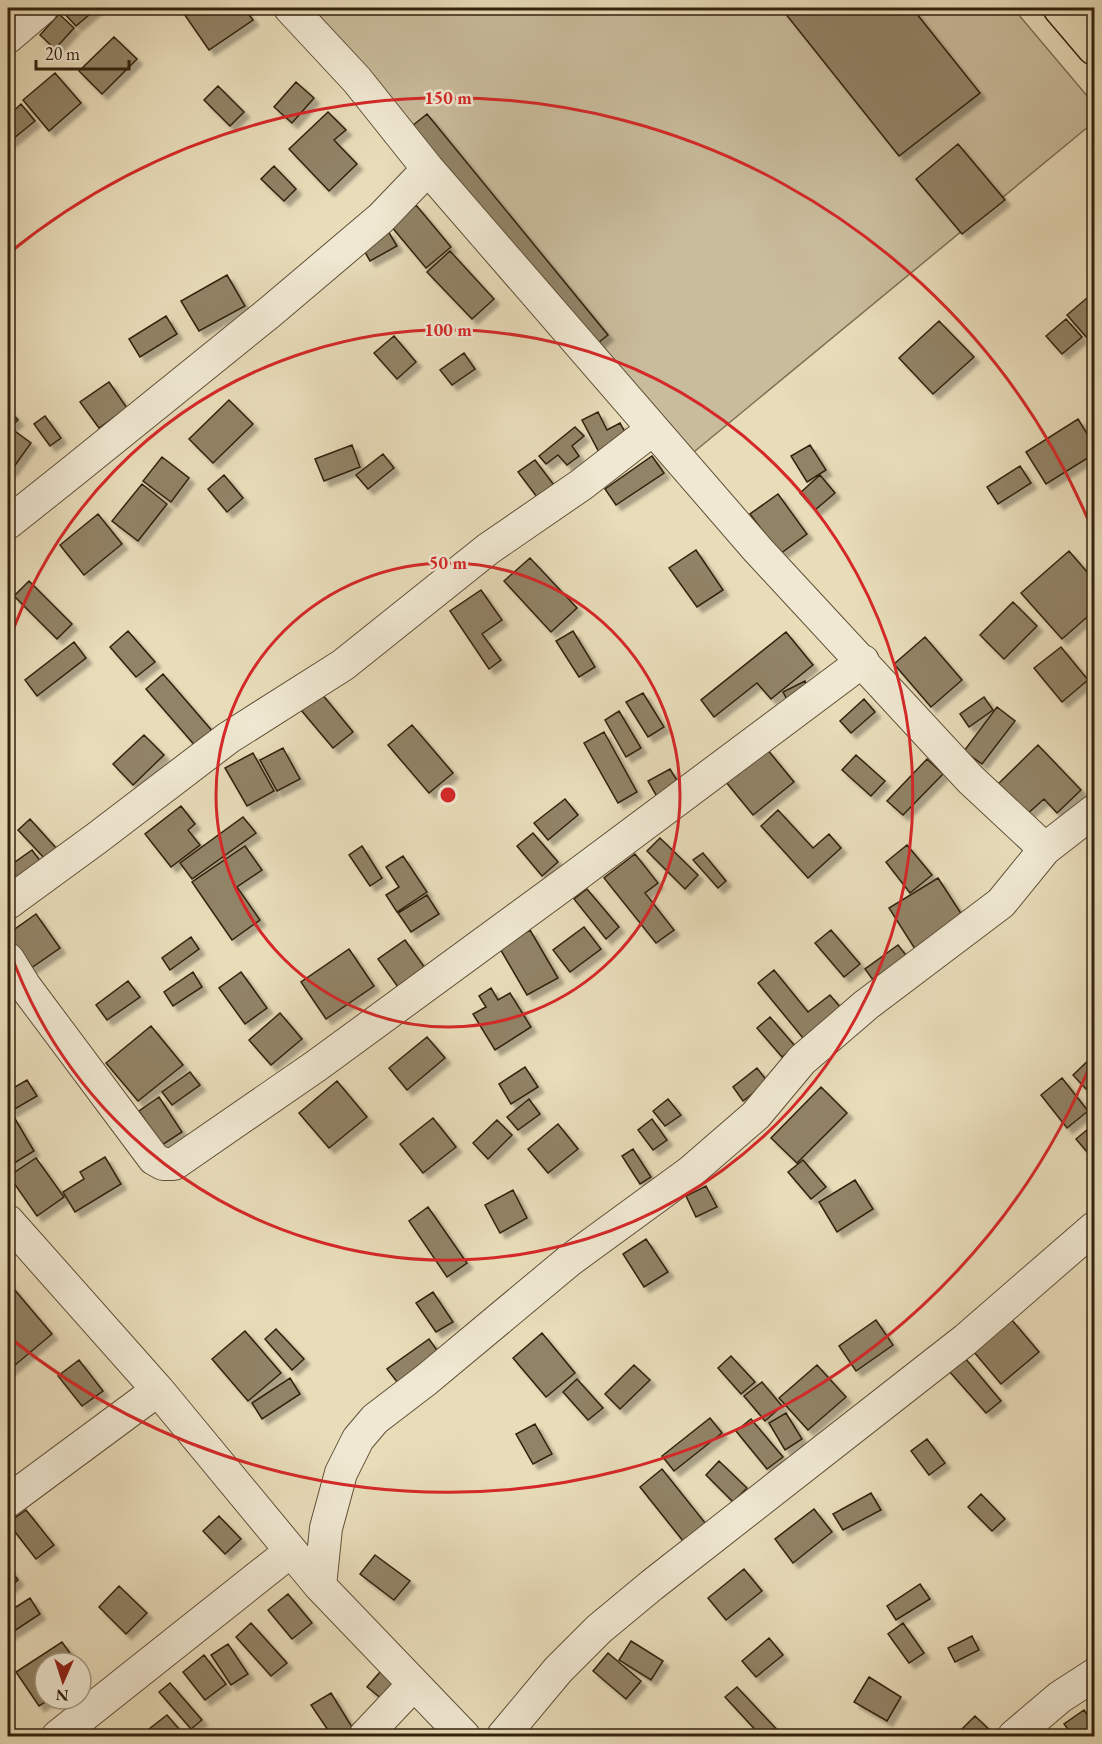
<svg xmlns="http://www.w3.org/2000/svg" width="1102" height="1744" font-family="'EB Garamond',serif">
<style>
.green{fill:#c9bc9c;stroke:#7e6f54;stroke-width:1.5}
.building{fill:#918366;stroke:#32220d;stroke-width:1.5;filter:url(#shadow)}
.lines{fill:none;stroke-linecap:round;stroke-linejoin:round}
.minor-casing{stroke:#605038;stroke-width:34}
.major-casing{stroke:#32220d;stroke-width:36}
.minor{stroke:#f0e8d2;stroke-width:32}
.major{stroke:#e8dcb9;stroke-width:33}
.ring{fill:none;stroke:#d62828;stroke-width:3}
.centre{fill:#d62828;stroke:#f0e8d2;stroke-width:3}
.ring-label{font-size:18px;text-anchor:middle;font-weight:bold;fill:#d62828;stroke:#f0e8d2;stroke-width:5;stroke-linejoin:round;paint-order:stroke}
</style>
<defs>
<filter id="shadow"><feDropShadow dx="5.5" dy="5.5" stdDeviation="1.5" flood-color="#0004"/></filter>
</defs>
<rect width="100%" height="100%" fill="#e8dcb9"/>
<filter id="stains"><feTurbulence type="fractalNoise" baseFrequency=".00333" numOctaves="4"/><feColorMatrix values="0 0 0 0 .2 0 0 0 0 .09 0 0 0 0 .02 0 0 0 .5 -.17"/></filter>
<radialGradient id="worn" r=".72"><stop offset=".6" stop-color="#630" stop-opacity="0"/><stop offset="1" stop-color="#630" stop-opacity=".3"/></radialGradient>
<path class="green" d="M315,8H1013L1094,104V122L689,456L311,11Z"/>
<path class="building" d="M68,8H97L76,26L63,12Z
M180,8H244L253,20L209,50Z
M781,8H912L980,93L899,156Z
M59,14L74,28L55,49L40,35Z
M114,37L137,59L102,94L79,71Z
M55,73L81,103L49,131L23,100Z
M296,82L314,98L292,123L274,107Z
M218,86L244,112L230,126L204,100Z
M21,104L35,121L8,143V116Z
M328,112L346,130L334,140L357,164L329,191L289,149Z
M427,114L608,335L588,351L407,130Z
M958,144L1005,200L962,234L916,179Z
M274,166L296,189L284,201L261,179Z
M416,205L451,247L426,268L391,226Z
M388,231L397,246L370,261L361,245Z
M450,251L494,299L472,319L427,272Z
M227,275L245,306L199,331L181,301Z
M1094,292V334L1088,339L1067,315Z
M166,316L177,334L140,357L129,339Z
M1066,319L1082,337L1062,354L1046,336Z
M939,321L974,357L933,394L899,358Z
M394,336L416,362L397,379L374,353Z
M464,353L475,369L452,385L440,370Z
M109,382L127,408L99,428L80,402Z
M229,400L253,424L213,463L189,439Z
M8,409L18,420L8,429Z
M598,412L607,430L620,423L630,441L601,456L582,420Z
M45,416L61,438L50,446L34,424Z
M1078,419L1094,445V454L1046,484L1026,452Z
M575,427L584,436L572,446L579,456L567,465L558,455L546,464L539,456Z
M12,429L31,443L11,471L8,468V435Z
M352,445L360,467L324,481L315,459Z
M810,445L826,470L807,482L791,456Z
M383,454L394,468L368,489L356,475Z
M652,456L664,473L616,505L605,489Z
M162,457L189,478L171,502L143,481Z
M535,460L557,489L540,501L518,472Z
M1020,466L1031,483L998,504L987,487Z
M224,475L243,498L227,512L208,489Z
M820,475L835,493L815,510L800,493Z
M142,484L167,504L138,541L112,521Z
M778,494L807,534L780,554L750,514Z
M98,514L122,544L84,575L60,545Z
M696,550L723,590L697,607L669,568Z
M1069,551L1094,580V611L1062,639L1021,593Z
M530,558L577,608L551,632L504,581Z
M29,581L72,624L57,639L14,596Z
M481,590L502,620L482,634L501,660L489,669L450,611Z
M1013,602L1037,626L1004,659L980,635Z
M128,631L155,662L136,677L110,647Z
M573,631L595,667L579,677L556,641Z
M786,632L813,665L771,699L757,683L714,717L701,700Z
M925,637L962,680L931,707L894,664Z
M74,642L86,658L37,696L25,680Z
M1061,647L1088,680L1062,702L1034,668Z
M163,674L214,733L197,748L146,689Z
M805,681L811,694L790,705L783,692Z
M643,693L664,727L648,737L626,702Z
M322,694L353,732L333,748L301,710Z
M984,697L993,710L969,727L960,714Z
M864,699L875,712L851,733L840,721Z
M997,707L1015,721L982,764L964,751Z
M619,711L641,748L626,757L605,720Z
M412,725L453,773L429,793L388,745Z
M604,732L637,792L618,803L584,743Z
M144,735L164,755L133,785L113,764Z
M1038,745L1081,790L1057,813L1044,799L1025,816L996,786Z
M283,748L300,779L277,791L260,760Z
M767,749L794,782L753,815L726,782Z
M253,753L274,791L247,806L225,768Z
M856,755L885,781L871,796L842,770Z
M927,759L943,774L903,815L887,801Z
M670,769L681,787L659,800L648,781Z
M565,799L578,815L548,840L534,823Z
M181,806L195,824L188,830L200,845L171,867L145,834Z
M778,810L813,848L829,834L841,848L808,878L761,826Z
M243,817L256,833L192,879L180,863Z
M30,819L57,849L46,860L18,830Z
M533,833L558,862L542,876L517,846Z
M660,838L698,875L685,889L647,851Z
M907,845L932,875L910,893L886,862Z
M245,846L262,870L237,887L260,920L232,940L192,882Z
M362,846L382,878L370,886L349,855Z
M32,850L44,866L8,892V867Z
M703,853L726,881L718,888L693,860Z
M635,854L658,883L645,893L674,930L656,943L604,878Z
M403,856L427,892L397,912L386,895L399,887L386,867Z
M938,878L964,918L915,949L889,908Z
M587,889L619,927L606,939L574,899Z
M427,895L439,914L411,932L398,913Z
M36,914L60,948L24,973L8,949V934Z
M584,927L601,949L570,972L553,950Z
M530,930L558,978L527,995L499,947Z
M831,930L860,964L844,977L815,943Z
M191,937L199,949L170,970L162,958Z
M405,940L425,968L398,987L378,959Z
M898,945L909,959L876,984L865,969Z
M349,949L374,986L326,1019L301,982Z
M774,970L808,1012L830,995L841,1008L803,1038L758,983Z
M193,972L202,987L173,1006L164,992Z
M241,972L267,1008L245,1024L219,988Z
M128,981L140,997L107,1020L96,1005Z
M491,988L498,1000L510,993L531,1027L495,1050L473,1014L486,1007L479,996Z
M280,1013L302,1039L271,1065L249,1040Z
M770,1017L795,1046L782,1057L757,1028Z
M151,1026L183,1065L138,1101L106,1063Z
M427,1037L445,1058L407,1090L389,1068Z
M1094,1055V1081L1086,1089L1073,1075Z
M525,1067L538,1087L511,1104L499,1084Z
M757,1068L768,1082L743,1101L733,1087Z
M190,1072L200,1085L172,1105L162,1092Z
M1062,1078L1088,1111L1067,1128L1041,1095Z
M27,1080L37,1096L8,1113V1091Z
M337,1081L367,1117L329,1148L299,1113Z
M821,1087L847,1113L797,1163L771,1138Z
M159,1097L182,1132L162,1145L139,1111Z
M529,1099L540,1114L518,1130L507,1117Z
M668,1099L681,1115L665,1126L653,1111Z
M14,1117L34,1151L8,1167V1121Z
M433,1118L456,1147L423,1173L400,1144Z
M652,1119L667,1140L653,1150L638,1130Z
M497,1120L512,1135L488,1159L473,1143Z
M558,1124L578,1149L548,1173L528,1149Z
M1094,1124V1160L1076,1139Z
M633,1149L651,1177L640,1184L622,1156Z
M105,1157L121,1184L75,1212L63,1192L84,1179L80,1172Z
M36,1158L64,1197L37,1216L9,1176Z
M803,1160L826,1187L811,1199L788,1172Z
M855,1180L873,1209L837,1232L819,1202Z
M706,1186L717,1207L696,1217L686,1196Z
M513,1190L527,1218L500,1233L485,1205Z
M428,1207L467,1263L447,1277L409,1221Z
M646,1239L668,1272L644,1287L623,1254Z
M8,1282L52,1334L8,1371V1336L11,1333L8,1329Z
M433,1292L453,1322L436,1332L416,1303Z
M876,1320L893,1345L856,1371L839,1346Z
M1012,1320L1039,1352L1001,1384L974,1352Z
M276,1329L304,1359L292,1370L265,1339Z
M245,1331L281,1373L248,1401L212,1359Z
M542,1333L575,1373L546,1397L513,1358Z
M429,1339L439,1353L398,1383L387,1369Z
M731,1356L755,1382L741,1394L718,1368Z
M965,1358L1001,1401L986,1413L949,1371Z
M79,1360L103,1391L82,1406L58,1376Z
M634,1365L650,1380L620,1409L605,1394Z
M817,1365L846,1397L808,1430L779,1398Z
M290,1378L300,1394L262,1419L252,1403Z
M577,1379L603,1408L588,1420L563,1392Z
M762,1382L782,1406L765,1421L744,1396Z
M786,1413L802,1439L785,1450L769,1423Z
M710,1418L722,1433L674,1471L662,1456Z
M751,1419L783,1457L767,1469L736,1431Z
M535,1424L552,1454L533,1464L516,1434Z
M927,1439L945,1463L929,1475L911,1451Z
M719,1461L747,1488L733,1502L706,1475Z
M662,1469L706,1524L683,1541L640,1487Z
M871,1493L881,1510L843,1530L833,1514Z
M981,1494L1005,1519L992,1531L968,1507Z
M814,1509L832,1532L793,1563L775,1539Z
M26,1510L54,1545L36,1559L8,1523Z
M219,1516L241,1539L225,1554L203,1531Z
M375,1555L410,1581L394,1600L360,1574Z
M8,1567L18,1580L8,1589Z
M744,1569L762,1591L726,1620L708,1598Z
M920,1584L930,1599L896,1620L887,1606Z
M119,1586L147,1613L126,1634L99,1607Z
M288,1594L312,1623L292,1639L268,1610Z
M30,1598L40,1614L8,1635V1612Z
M251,1623L287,1663L271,1676L236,1637Z
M903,1623L924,1653L909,1663L888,1634Z
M972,1636L979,1650L955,1662L948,1648Z
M769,1638L783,1655L756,1677L742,1661Z
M631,1641L663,1661L651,1680L619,1660Z
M62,1642L77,1663H45V1699H50L39,1706L16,1672Z
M228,1644L248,1674L231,1685L211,1655Z
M608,1653L641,1681L626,1699L593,1671Z
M204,1655L226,1684L205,1700L183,1672Z
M380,1672L400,1688L387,1703L367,1687Z
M869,1677L901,1697L887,1721L854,1702Z
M170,1683L202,1720L191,1729L159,1692Z
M737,1687L783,1736H761L725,1697Z
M331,1693L355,1732L348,1736H332L311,1705Z
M1084,1710L1094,1725V1736H1073L1064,1724Z
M167,1715L185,1736H140Z
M975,1716L996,1736H967L961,1730Z"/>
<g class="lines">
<g class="minor-casing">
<path id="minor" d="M290,8L357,80L428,169L758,550L970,779L1045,849L1094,811
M8,37L42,8
M8,523L72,472L270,312L381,218L428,169
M8,903L97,838L228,738L343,665L488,549L581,485L652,430
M8,959L24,985L154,1159L163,1164H174L316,1066L570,880L863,661
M8,1221L158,1390L320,1586L464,1736
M8,1501L158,1390
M320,1586L326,1528L341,1473L358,1439L375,1419L426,1380L570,1260L689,1173L756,1115L802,1060L866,1005L1001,903L1045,849
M58,1736L291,1551
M365,1736L414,1684
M503,1736L558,1670L599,1629L652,1585L965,1340L1094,1228
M1014,1736L1060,1697L1094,1675"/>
</g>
<g class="major-casing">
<path id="major" d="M1060,8L1094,48"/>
</g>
<use href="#minor" class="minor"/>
<use href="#major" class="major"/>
</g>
<g class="ring">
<circle cx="448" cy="795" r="232"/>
<path d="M8 644A465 465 0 1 1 8 946"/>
<path d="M1094 1056A697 697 0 0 1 9 1337M9 253A697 697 0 0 1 1094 534"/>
</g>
<circle cx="448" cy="795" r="9" class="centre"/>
<g class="ring-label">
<text x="448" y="104">150 m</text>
<text x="448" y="336">100 m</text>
<text x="448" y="569">50 m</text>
</g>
<rect width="1102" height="1744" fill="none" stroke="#e8dcb9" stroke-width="30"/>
<rect x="9" y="9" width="1084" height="1726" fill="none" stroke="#32220d" stroke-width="3"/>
<rect x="15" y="15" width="1072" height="1714" fill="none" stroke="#32220d" stroke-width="1.5"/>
<g transform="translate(63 1681) rotate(183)"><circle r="28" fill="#f0e8d2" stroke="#a49983" stroke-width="1.5"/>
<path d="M0-4.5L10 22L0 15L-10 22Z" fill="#8f2418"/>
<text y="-9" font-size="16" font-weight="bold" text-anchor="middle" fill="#32220d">N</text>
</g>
<path d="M36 60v9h93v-9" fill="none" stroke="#32220d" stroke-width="3"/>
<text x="45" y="60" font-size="18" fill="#32220d" stroke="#f0e8d2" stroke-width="4.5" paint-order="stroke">20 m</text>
<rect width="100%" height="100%" filter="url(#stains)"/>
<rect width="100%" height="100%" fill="url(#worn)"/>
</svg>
